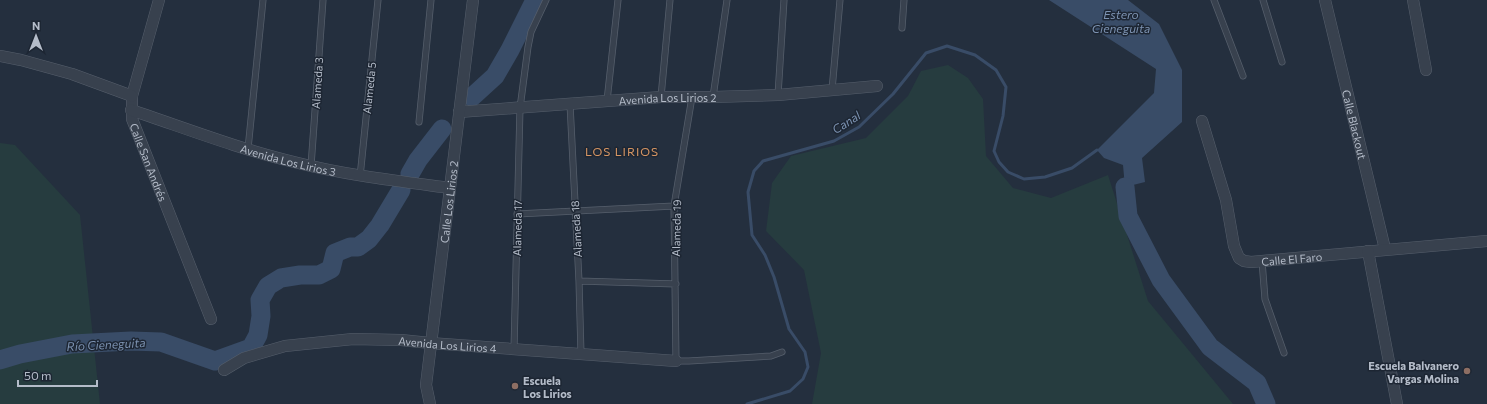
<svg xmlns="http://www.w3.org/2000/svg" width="1487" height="404" font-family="Commissioner,sans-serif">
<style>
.green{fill:#263c3f}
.water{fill:#394c67}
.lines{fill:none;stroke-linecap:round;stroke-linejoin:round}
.stream{stroke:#394c67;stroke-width:3}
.river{stroke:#394c67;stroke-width:19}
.lane-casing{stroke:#565f6c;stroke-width:7}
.street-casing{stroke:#565f6c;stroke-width:12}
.lane{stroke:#38414e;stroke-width:5.5}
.street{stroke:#38414e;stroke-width:11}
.education-dot{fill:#8d6e63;stroke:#1d2633;stroke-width:1.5}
.labels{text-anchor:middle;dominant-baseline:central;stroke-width:3;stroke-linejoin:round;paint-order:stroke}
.street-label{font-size:11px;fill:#b4bcc9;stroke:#1d2633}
.poi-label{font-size:11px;font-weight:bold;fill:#b4bcc9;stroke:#1d2633;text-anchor:end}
.water-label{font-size:12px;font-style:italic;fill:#7c92b1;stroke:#1d2633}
.neighbourhood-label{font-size:12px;letter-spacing:1px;fill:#d59563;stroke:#1d2633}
</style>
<rect width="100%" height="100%" fill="#242f3e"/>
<path class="green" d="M948,65L968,78L983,99L986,156L1013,188L1051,198L1108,175L1148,301L1233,404H812L821,353L804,270L766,231L772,183L791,156L866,138L908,96L921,71Z
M0,143L15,145L80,215L100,404H0Z"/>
<path class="water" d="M1049,0H1128L1159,24L1182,70V122L1142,158L1145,182L1125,187L1123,165L1104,158L1097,150L1154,93L1156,69Z"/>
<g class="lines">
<path class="stream" d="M747,404L790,391L803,379L808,367L805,352L789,329L774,277L765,255L752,235L748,192L754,171L763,161L834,141L859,127L893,94L926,53L947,46L975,55L996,70L1006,87L1003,116L994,151L999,162L1008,172L1024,179L1045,177L1072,168L1097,150"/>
<path class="river" d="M472,97L495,76L510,50L535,0
M410,174L418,160L442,129
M1125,187L1128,216L1161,280L1210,347L1257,383L1266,404
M0,360L20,354L72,344L131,341L161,342L215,361L251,348L258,335L261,316L260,300L268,286L281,278L300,275H319L331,269L335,253L350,247H358L369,239L380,225L401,190"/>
<g class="lane-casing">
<path id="lane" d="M1214,0L1243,76
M1263,0L1282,62
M902,28L904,0
M832,90L840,0
M778,95L784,0
M661,97L670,0
M692,97L674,206L676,361H689L771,356L782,352
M713,97L727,0
M607,101L618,0
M570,104L579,281L581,354
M419,122L431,0
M248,149L263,0
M311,166L323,0
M360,177L378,0
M517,214L674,206
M1262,261L1265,299L1284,353
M579,281L676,284
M514,349L520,108L528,47L531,32L546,0"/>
</g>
<g class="street-casing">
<g id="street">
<path id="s1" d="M159,0L132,96V119L211,319"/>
<path id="s2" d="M1325,0L1385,249"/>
<path d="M1413,0L1426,70"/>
<path d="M0,56L21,60L72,74L132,96"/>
<path id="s3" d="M131,110C185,128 239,149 294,162C345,175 397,181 450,188"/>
<path id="s4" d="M459,112L661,97H713L778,95L877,86"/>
<path id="s5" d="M1202,121L1226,200L1234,246L1239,258L1244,261L1251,262L1487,241"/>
<path d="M1368,251L1397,404"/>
<path id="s6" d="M224,370L244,358L285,346L353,339L401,340L430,343L676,361"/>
<path id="s7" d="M430,404L426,385L473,0"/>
</g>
</g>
<use href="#lane" class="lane"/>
<use href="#street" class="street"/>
</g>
<g class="education-dot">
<circle cx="1467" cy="371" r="4"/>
<circle cx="515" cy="386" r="4"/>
</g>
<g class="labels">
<g class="street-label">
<text transform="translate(317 83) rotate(-86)">Alameda 3</text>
<text transform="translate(369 88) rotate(-84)">Alameda 5</text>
<text stroke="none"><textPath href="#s4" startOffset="209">Avenida Los Lirios 2</textPath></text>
<text stroke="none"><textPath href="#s2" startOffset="128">Calle Blackout</textPath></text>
<text stroke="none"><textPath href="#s3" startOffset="165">Avenida Los Lirios 3</textPath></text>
<text stroke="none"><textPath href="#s1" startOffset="169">Calle San Andrés</textPath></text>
<text stroke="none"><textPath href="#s7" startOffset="204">Calle Los Lirios 2</textPath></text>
<text transform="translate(517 228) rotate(-89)">Alameda 17</text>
<text transform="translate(676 228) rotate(-89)">Alameda 19</text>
<text transform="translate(576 229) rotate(-93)">Alameda 18</text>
<text stroke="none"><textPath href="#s5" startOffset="196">Calle El Faro</textPath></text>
<text stroke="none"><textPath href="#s6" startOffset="229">Avenida Los Lirios 4</textPath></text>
</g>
<g class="poi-label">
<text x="1459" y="365">Escuela Balvanero<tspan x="1459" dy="13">Vargas Molina</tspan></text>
<text x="523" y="380" text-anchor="start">Escuela<tspan x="523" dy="13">Los Lirios</tspan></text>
</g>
<g class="water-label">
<text x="1121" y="14">Estero<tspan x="1121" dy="14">Cieneguita</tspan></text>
<text transform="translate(846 122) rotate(-33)">Canal</text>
<text transform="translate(106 344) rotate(-3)">Río Cieneguita</text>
</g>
<g class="neighbourhood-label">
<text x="622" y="151">LOS LIRIOS</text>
</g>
</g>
<g transform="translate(36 36)" stroke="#1d2633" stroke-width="3" paint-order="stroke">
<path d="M0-3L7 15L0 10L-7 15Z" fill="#b4bcc9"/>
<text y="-6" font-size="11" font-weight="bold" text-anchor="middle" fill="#b4bcc9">N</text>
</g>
<path d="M18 380v6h79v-6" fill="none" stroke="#b4bcc9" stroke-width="2"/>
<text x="24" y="380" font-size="12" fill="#b4bcc9" stroke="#1d2633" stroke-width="3" paint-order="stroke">50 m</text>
</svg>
